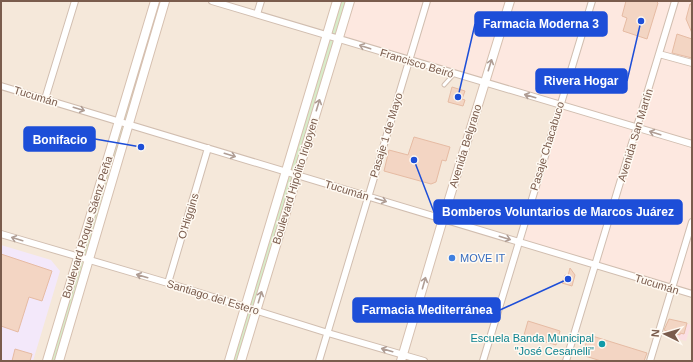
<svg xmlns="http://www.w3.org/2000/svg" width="693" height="362" font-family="Helvetica,sans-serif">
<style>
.residential{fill:#f5e8da}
.commercial{fill:#fde8e0}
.education{fill:#f3e8fa}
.medical{fill:#fbdfe3}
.green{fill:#d8ecc9}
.building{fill:#f3d5c3;stroke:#e6bba3}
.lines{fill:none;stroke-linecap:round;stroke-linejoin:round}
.lane-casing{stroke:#d1beb0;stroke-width:5}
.street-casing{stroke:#d1beb0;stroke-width:8}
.secondary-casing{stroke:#d6c0b0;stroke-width:10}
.lane{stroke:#fff;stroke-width:3}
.street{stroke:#fff;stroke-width:6}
.secondary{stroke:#fff;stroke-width:8}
.oneway{stroke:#af9d94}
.shop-dot{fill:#3f7fe0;stroke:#fffaf3;stroke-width:1.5}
.culture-dot{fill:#0f9aa8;stroke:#fffaf3;stroke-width:1.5}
.labels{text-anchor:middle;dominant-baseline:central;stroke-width:3;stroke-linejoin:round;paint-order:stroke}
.street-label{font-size:11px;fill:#7a5c4d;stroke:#fffaf3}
.shop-label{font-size:11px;fill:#366cbe;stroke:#fffaf3;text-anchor:start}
.culture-label{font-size:11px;fill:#0d838f;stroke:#fffaf3;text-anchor:end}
.leader{fill:none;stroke:#1d4ed8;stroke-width:1.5}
.callout-dot{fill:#1d4ed8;stroke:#fffaf3;stroke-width:1.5}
.callout{fill:#1d4ed8;stroke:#1d4ed8;stroke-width:1.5}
.callout-label{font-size:12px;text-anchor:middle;font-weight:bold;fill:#fff}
</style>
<rect width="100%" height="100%" fill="#fdf6ec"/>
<path class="residential" d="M1,1H692V361H1Z"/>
<path class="commercial" d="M350,1H692V294L519,242L560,105L338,38Z"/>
<path class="education" d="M1,245L51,260L60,271L33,361H1Z"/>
<path class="medical" d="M669,319L691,325L686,341L663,335Z"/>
<path class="green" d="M158,1H163L55,361H51Z
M337,1H350L241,361H229Z"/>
<path class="building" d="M626,1H656L658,3L647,39L623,31L627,18L622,16Z
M690,4H692V33L686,19Z
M677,34L692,39V58L672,53Z
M452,87L465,91L462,99L465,100L463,106L448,102Z
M414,137L450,147L446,161L442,160L436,182L431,184L384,171L389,150L408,155Z
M1,254L52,271L42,301L29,297L18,332L1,326Z
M570,268L575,275L572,286L562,283L565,275L568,276Z
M669,319L687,323L684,334L680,333V335L664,330Z
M528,321L560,331L556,345L524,335Z
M589,335L647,353L644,361H601L582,355Z
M15,349L32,354L30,361H12Z"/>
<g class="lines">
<g class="lane-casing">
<path id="lane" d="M444,85L454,74"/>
</g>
<g class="street-casing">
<path id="street" d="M212,1L692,144
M257,14L261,1
M659,54L692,63
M1,86L692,294
M45,99L75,1
M1,234L168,283L328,333L424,361
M168,283L208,148
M319,361L427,1
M483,361L592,1
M566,361L675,1
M650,361L692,222"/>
</g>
<g class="secondary-casing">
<path id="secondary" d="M47,361L155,1
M59,361L165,1
M229,361L337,1
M241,361L350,1
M401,361L443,219L510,1"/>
</g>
<use href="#lane" class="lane"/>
<use href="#street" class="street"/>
<use href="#secondary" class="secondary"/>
</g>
<defs><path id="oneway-shaft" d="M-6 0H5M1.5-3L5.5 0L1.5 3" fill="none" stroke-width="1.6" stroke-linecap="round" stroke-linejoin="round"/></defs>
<g class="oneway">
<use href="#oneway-shaft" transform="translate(365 47) rotate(-162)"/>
<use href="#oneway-shaft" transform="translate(490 65) rotate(-73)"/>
<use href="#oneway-shaft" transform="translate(530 96) rotate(-164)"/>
<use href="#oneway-shaft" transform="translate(318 105) rotate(-73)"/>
<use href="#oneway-shaft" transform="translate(79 109) rotate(17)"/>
<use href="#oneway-shaft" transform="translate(655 133) rotate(-163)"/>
<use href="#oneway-shaft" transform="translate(230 155) rotate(17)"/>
<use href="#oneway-shaft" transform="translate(381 200) rotate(17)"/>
<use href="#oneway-shaft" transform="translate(505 238) rotate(17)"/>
<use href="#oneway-shaft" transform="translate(17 239) rotate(-163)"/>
<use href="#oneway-shaft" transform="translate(142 276) rotate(-164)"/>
<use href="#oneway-shaft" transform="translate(424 283) rotate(-74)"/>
<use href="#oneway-shaft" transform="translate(260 297) rotate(-73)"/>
<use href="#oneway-shaft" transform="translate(387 350) rotate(-164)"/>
</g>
<circle class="shop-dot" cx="452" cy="258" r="4"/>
<circle class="culture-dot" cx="602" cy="344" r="4"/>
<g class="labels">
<g class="street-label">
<text transform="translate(417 63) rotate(17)">Francisco Beiró</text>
<text transform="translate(36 96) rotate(17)">Tucumán</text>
<text transform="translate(386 135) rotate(-73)">Pasaje 1 de Mayo</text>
<text transform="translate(635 135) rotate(-73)">Avenida San Martín</text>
<text transform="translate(465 146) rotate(-73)">Avenida Belgrano</text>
<text transform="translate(547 146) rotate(-73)">Pasaje Chacabuco</text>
<text transform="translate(295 181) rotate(-73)">Boulevard Hipólito Irigoyen</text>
<text transform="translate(347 190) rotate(17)">Tucumán</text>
<text transform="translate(188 216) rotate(-73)">O'Higgins</text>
<text transform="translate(87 227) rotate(-73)">Boulevard Roque Sáenz Peña</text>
<text transform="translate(657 284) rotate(17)">Tucumán</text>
<text transform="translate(213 297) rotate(17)">Santiago del Estero</text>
</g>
<g class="shop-label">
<text x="460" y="258">MOVE IT</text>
</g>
<g class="culture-label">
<text x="594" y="338">Escuela Banda Municipal<tspan x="594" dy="13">"José Cesanelli"</tspan></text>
</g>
</g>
<path class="leader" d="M458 97L475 24M641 21L627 81M141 147L95 139M414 160L434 212M568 279L500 310"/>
<g class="callout-dot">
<circle cx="458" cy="97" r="4"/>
<circle cx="641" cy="21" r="4"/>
<circle cx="141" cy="147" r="4"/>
<circle cx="414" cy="160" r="4"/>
<circle cx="568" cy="279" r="4"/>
</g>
<g class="callout">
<rect x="475" y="12" width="132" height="24" rx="4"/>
<rect x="536" y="69" width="91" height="24" rx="4"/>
<rect x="24" y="127" width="71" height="24" rx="4"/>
<rect x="434" y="200" width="248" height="24" rx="4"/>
<rect x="353" y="298" width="147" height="24" rx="4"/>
</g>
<g class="callout-label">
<text x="541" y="28">Farmacia Moderna 3</text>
<text x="581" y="85">Rivera Hogar</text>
<text x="60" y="144">Bonifacio</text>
<text x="558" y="216">Bomberos Voluntarios de Marcos Juárez</text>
<text x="427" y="314">Farmacia Mediterránea</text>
</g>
<rect width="693" height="362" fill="none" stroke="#7a5c4d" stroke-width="4"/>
<g transform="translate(665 334) rotate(275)" stroke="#fffaf3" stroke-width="3" paint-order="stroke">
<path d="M0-3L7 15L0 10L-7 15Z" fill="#7a5c4d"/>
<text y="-6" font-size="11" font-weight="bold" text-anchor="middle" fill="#7a5c4d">N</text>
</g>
</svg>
